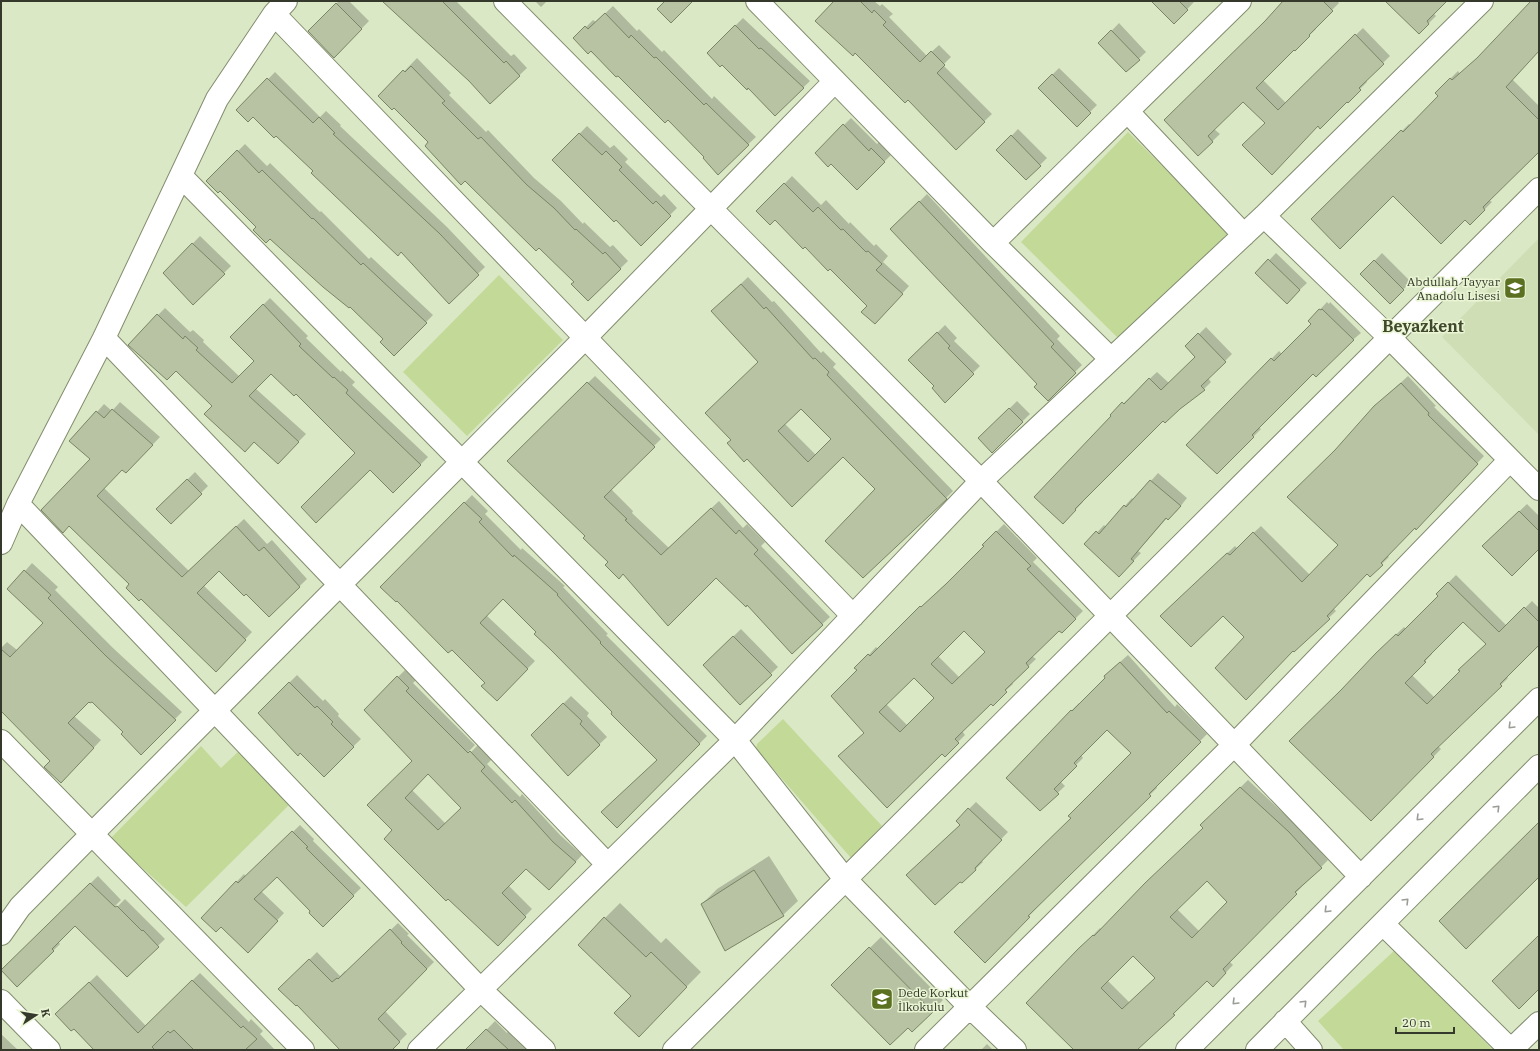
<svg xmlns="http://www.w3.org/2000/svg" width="1540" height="1051" font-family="'IBM Plex Serif',serif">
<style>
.built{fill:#d0deb5}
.green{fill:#c3d998}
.shadow{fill:#0003;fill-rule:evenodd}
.building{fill:#b7c3a2;stroke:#7a8466;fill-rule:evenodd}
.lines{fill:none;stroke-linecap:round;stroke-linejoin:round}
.minor-casing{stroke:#828d6e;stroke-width:24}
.minor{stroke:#fff;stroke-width:22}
.oneway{stroke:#9a9c96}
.labels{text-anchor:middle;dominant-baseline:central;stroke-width:3;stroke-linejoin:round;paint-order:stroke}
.poi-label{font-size:12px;fill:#34392c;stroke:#e9f5d3;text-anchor:end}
.district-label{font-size:16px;font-weight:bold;fill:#40492d;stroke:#e9f5d3}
</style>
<rect width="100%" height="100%" fill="#dbe8c6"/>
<path class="built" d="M1539,238V435L1442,337Z"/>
<path class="green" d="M1128,132L1229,232L1121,341L1021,242Z
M499,275L563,340L467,436L403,372Z
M783,719L882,826L851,858L756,749L757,744Z
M201,746L221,768L241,749L290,804L186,907L110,839Z
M1395,950L1493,1050H1344L1318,1021Z"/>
<path class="shadow" d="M339,1H349L369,21L334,57L309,31Z
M384,1H456L511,56L514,54L527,68L490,103L469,80Z
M535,1H547L541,7Z
M836,1H874L880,6L882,4L893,14L889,17L927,56L939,45L951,57L943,65L992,114L956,148L908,99Z
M1153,1H1194V2L1174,23Z
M1285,1H1337L1339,3L1315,27L1316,29L1263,80L1286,103L1363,28L1390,56L1366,80L1367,82L1348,101L1318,125L1266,123L1243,101L1214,129L1220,134L1198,155L1166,120Z
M1386,1H1446L1434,14L1436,16L1419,33Z
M1533,1H1539V50L1512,79L1539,106V151L1489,200L1492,202L1470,224L1465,219L1393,194L1313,219L1409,124L1411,125L1439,96L1436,93L1458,71L1460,74L1485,51Z
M613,6L637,31L639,29L662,52L664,50L712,99L714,96L756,137L718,173L705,157L668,119L575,38L593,20L596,22Z
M743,18L810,81L775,115L748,87L708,53Z
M1119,23L1146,52L1126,71L1100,43Z
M417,58L451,93L449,95L486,132L488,130L534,178L561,201L583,224L584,222L610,247L613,245L628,261L588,300L575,282L394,107L380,96Z
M1059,68L1097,105L1077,125L1039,88Z
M275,72L320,117L326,111L341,125L340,126L447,227L485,267L449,302L401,251L398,254L276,135L253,116L238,110Z
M851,118L877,144L879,142L892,154L857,189L831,163L816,153Z
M587,126L610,148L614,145L628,159L625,162L661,197L664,194L677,208L641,244L554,160Z
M1018,129L1047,158L1026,179L998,150Z
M245,144L267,166L270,163L320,212L321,211L369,259L371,257L433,315L394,355L385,339L350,306L257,227L220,190L208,181Z
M792,176L821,205L826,200L849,224L850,222L874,246L876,244L888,256L883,262L909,286L882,316L868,306L830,268L775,218L758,211Z
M927,194L1060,336L1057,339L1082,365L1048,399L1038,384L892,229Z
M200,236L231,266L193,304L164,273Z
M1276,253L1307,283L1287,302L1257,273Z
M1382,253L1411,282L1390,302L1362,274Z
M748,277L772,302L774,301L821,353L823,351L836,364L833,367L953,491L946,498L876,489L843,455L792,505L732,440L759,362L720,304ZM801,408L832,439L816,455L784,423Z
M270,298L308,336L306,338L341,372L342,370L355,382L352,385L428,457L393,492L296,393L271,373L255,388L306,434L278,463L213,405L158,315L165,308L190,332L193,330L204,340L203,342L240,377L256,361L231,337Z
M1327,302L1329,304L1330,302L1361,333L1313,373L1258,427L1261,429L1217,473L1187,445L1279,351L1282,354L1313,324L1309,321Z
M945,325L957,338L954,341L980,366L945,401L936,386L910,360Z
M1206,327L1232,354L1208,378L1211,382L1204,389L1163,419L1081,501L1083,502L1063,523L1113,416L1111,415L1157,372L1169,383L1196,357L1194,339Z
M595,376L661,439L611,489L633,511L632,513L669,548L719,501L743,528L747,524L765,542L761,546L830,617L792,652L747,604L716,576L623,573L610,562L586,536L508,461Z
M1408,376L1436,406L1434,407L1484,456L1423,521L1415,527L1387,555L1389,557L1370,576L1367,573L1333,608L1336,611L1294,651L1246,637L1223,615L1168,609L1235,546L1237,548L1261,526L1310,575L1340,545L1337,449L1383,399Z
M1017,401L1030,414L992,451L980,438Z
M120,402L160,437L126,472L122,468L104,488L189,571L244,519L267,544L272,540L307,579L269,616L246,592L219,570L203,585L252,632L223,663L130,584L69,525L91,459L97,412L104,404L112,411Z
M195,472L208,486L171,523L158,509Z
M1158,473L1187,498L1176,512L1167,518L1138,551L1141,553L1119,576L1086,544L1104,525L1106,527L1132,498L1134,500Z
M472,495L488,511L485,514L521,550L522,548L565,586L563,587L608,634L606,635L707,736L617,827L658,760L538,632L503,598L486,615L535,661L497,700L486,683L452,649L382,587Z
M1527,504L1539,516V549L1483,546Z
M1004,524L1037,558L1033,562L1083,611L1062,632L1059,629L1032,656L1036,659L1012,682L1013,684L962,731L965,735L958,742L942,752L865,732L858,670L863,661L876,647L878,649L985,546L983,545ZM964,630L986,652L960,678L938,656ZM914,676L936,698L908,726L886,704Z
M32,563L58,587L55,590L113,648L182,712L141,753L125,732L92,700H89L74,716L101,740L68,775L51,761L1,710V648L7,642L17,650L45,623L25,571Z
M1456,575L1507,626L1532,601L1539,608V646L1506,676L1508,678L1501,685L1438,746L1441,749L1371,820L1344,689L1384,646L1404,627L1406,629L1439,596L1437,594ZM1463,620L1487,644L1435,698L1412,675L1432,654L1430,653Z
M741,629L778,667L740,704L704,665Z
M1128,655L1175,707L1177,704L1207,734L1156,786L1157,788L1056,888L985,961L1072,818L1133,753L1107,729L1081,755L1083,758L1060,781L1065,786L1040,810L1071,711L1079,703L1080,705L1107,678L1112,669Z
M405,670L416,680L413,683L475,745L466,754L467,756L478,745L492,759L487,764L520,797L522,794L560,835L582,855L557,882L526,868L508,885L532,909L498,944L394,830L413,761L365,710ZM428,773L462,808L446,824L412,790Z
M297,675L323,701L325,699L339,714L338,716L361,739L324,775L259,713Z
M571,696L589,713L587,716L607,737L568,774L532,735Z
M1248,780L1296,825L1328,860L1229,961L1233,965L1213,986L1209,977L1136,1050H1076L1086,942L1100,928L1102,930L1204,828L1202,825ZM1207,880L1229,902L1200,932L1177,909ZM1133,955L1156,978L1130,1003L1107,980Z
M976,802L1008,832L981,860L983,862L962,882L961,824L957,821Z
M300,825L314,839L313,841L361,888L323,925L312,911L277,875L261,891L284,913L255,944L202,918L244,874L246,877Z
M769,856L798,901L783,915L702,904L717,889Z
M98,876L121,900L113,908L114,910L125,899L165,939L127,976L75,925L58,941L60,944L18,986L2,970Z
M620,903L661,943L666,938L701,972L639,1035L632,996L579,944Z
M398,923L409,934L407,935L434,962L385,1011L407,1034L391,1050H342L297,1003L280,989L317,952L340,976L345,971L346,973Z
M881,937L943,1000L912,1031L908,1026L832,985Z
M200,973L249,1022L251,1019L263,1031L260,1034L275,1050H97L56,1014L97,975L146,1026Z
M495,1021L507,1033L511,1028L534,1050H467Z
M1,1034L18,1050H1Z
M987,1044L993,1050H981Z"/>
<path class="building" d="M382,1H442L504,63L506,61L520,76L490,104L469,81Z
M665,1H693L671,23L657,9Z
M834,1H860L872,13L874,10L886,22L883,25L920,62L931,51L945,65L937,73L985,122L956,150L908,100L905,103L855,53L853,56L815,21Z
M1151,1H1179L1188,10L1174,24Z
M1283,1H1323L1333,11L1309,35L1310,36L1295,51L1294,50L1256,88L1278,110L1355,34L1384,64L1359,88L1361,90L1348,103L1347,102L1320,129L1318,126L1272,175L1242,145L1265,123L1243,102L1208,136L1213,142L1198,156L1164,120L1265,21Z
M1385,1H1447L1427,21L1429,24L1419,34Z
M1531,1H1539V51L1506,87L1539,120V152L1483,207L1485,210L1470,225L1465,220L1441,244L1393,196L1340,249L1311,219L1401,130L1403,132L1438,96L1435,93L1450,78L1452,80L1477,58Z
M336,3L362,29L334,58L308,31Z
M605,13L629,38L631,35L654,58L656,57L704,105L706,103L749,145L718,175L703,158L704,157L668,120L665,123L618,76L616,77L591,51L588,54L573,38L585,26L588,29Z
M735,25L759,49L761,48L804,88L775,116L748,88L747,90L722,65L720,67L707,53Z
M1111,30L1140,60L1126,72L1098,43Z
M411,66L445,101L442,103L478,139L481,137L527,185L554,208L575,230L576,229L603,254L605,252L621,269L588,301L571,284L574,282L539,248L536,251L465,181L461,185L425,146L428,142L394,108L392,110L378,96L403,70L405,72Z
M1052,74L1091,113L1077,127L1038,88Z
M267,78L313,123L319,117L335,133L333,134L440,234L479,275L449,304L401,252L398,256L311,173L313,171L276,136L274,138L253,117L248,122L236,110Z
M843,124L869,151L871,148L885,162L857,190L831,164L828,167L815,153Z
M579,133L602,155L606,151L622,167L619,170L653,204L656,201L671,216L641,246L616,220L614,222L552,160Z
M1011,135L1041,166L1026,180L996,150Z
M237,150L259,173L262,170L312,219L313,218L361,265L363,263L427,323L394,356L380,342L383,339L350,307L349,308L323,287L270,239L266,243L253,230L256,227L220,191L218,193L206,181Z
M784,183L813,212L818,207L841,230L843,229L866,252L868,251L882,264L876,270L903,294L875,324L861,312L867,306L830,269L828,271L805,247L803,249L775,220L770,225L756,211Z
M919,201L1054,344L1051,347L1076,373L1048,401L1034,387L1037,384L890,229Z
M192,243L225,274L193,305L163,273Z
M1268,259L1300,290L1287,304L1255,273Z
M1374,260L1404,290L1390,304L1360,274Z
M741,284L764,309L766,307L813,359L815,358L829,372L827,375L947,499L863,578L825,541L875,489L843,457L792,507L747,459L744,462L727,443L731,440L705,413L758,362L711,311ZM801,409L831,439L808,462L778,431Z
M263,304L301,344L299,346L333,378L334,377L348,390L346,393L421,465L393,493L370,470L316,523L301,507L355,453L296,394L294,396L271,374L249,396L299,442L278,464L254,442L245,452L204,414L212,406L176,371L167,380L128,345L157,314L183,339L185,336L198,348L196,350L232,383L254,361L230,337Z
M1319,309L1321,310L1322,309L1354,340L1316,377L1313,374L1252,435L1254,437L1217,474L1186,445L1271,358L1274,361L1311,324L1308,321Z
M937,332L950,346L948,348L974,374L945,403L932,388L934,386L908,360Z
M1198,333L1226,362L1201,386L1205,390L1180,409L1165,423L1163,421L1075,509L1076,510L1063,524L1034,497L1111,416L1110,415L1122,402L1124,404L1149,378L1161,390L1195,357L1185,346Z
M587,382L655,447L604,497L627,519L625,520L661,555L711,508L736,534L739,530L758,550L754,554L823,625L792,654L747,605L746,607L716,578L668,626L623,574L619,579L605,565L608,562L583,538L585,536L507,461Z
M1401,383L1429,413L1428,415L1478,464L1416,530L1415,528L1381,563L1383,565L1370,577L1367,574L1327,616L1330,619L1294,652L1293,651L1246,700L1215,668L1244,637L1223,616L1191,647L1160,616L1227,553L1230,555L1253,532L1302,582L1338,545L1287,497L1335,450L1374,406Z
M1009,408L1023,422L992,453L978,438Z
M112,409L153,445L126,473L122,470L97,496L182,577L236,526L259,551L264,547L300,587L269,617L246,594L244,596L219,571L197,593L246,640L216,672L141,599L139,601L126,588L129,584L69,526L63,533L41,510L90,459L69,441L96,411L104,418Z
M187,479L202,494L171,524L156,509Z
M1150,480L1181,506L1168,520L1166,518L1131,559L1134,561L1119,577L1084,544L1096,531L1099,534L1124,505L1126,507Z
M464,502L482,519L479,522L513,557L514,555L558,594L557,595L601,642L600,643L700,744L617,828L601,812L657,760L611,714L612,712L551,650L534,634L536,632L503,599L480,623L528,669L497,701L481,686L485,683L452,650L448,653L397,601L396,602L380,587Z
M1519,511L1539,531V549L1512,576L1482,546Z
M996,531L1031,566L1027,569L1076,619L1062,633L1059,631L1026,663L1029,667L1005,690L1007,692L993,706L991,704L955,739L959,743L945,757L942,754L887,808L838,756L864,733L831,696L857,670L854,668L868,654L870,656L920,606L921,607L946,584L984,546L982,545ZM964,631L985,652L952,684L931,664ZM914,678L934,698L900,732L879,712Z
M24,570L51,595L48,598L106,656L176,720L141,755L121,734L123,732L92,702L90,703L89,702L68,723L94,748L61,783L44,767L50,761L1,711V649L10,657L43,623L7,589Z
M1448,582L1499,632L1524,607L1539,622V645L1500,684L1502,686L1431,754L1434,757L1371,821L1289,741L1341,690L1376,653L1396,634L1398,636L1438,596L1436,594ZM1463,622L1486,644L1458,670L1460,671L1427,704L1405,683L1426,662L1424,661Z
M733,636L772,675L740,705L703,665Z
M1120,662L1167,713L1169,711L1201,742L1149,794L1151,796L1028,916L1030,917L985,963L954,932L1071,818L1068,816L1131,753L1107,730L1074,763L1077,766L1054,789L1059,794L1040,811L1006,778L1071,710L1072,711L1105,678L1104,676Z
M397,676L409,688L406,691L468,753L470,751L485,767L481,771L512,803L515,800L553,842L576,862L549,890L526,869L502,893L526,917L498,946L448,899L446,901L384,839L392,830L367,805L412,761L364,710ZM428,774L461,808L438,830L405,798Z
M289,682L315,708L317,706L333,722L331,724L354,747L324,777L300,753L298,756L258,713Z
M563,703L582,721L580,724L600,745L568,776L531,735Z
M1240,787L1289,832L1322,868L1295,892L1297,894L1223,969L1226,973L1213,987L1207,981L1173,1014L1175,1015L1137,1050H1074L1026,1003L1078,949L1093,935L1094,936L1145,883L1203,828L1200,825ZM1207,881L1227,902L1192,938L1170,917ZM1133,956L1155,978L1122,1009L1101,988Z
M968,808L1002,840L975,868L976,870L962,883L960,882L935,905L906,875L960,825L956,821Z
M1539,822V877L1466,949L1439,921Z
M292,831L308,847L306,848L354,896L323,927L309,913L310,911L277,877L254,899L278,921L248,953L221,927L216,932L201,918L236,881L238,883Z
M754,870L784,916L725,951L701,904Z
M90,883L115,907L117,906L142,931L143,930L159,947L127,977L75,926L52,949L54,951L17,987L1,970Z
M604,917L646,957L651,952L687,987L639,1037L614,1013L631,996L578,945Z
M390,929L402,942L401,943L427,969L378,1019L400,1042L392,1050H340L297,1005L296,1006L278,989L309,959L332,982L337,978L338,979Z
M1539,935V989L1519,1009L1492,981Z
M869,947L933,1012L912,1032L908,1028L890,1045L831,985Z
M192,980L241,1028L243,1026L257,1039L245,1050H194L174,1030L170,1033L168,1031L152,1047L155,1050H94L74,1029L71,1031L55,1014L89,982L138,1033Z
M486,1029L509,1050H465Z"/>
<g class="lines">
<g class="minor-casing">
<path id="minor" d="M505,1L981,481L1361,877
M757,1L993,243L1111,359
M274,14L853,616
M1128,112L1244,235
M181,176L735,740L845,879L969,1006L1015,1050
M1264,216L1389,337L1539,489
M993,243L1240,1
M104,338L607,864
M18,504L480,989L544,1050
M1,543L18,504L104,338L217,99L274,14L286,1
M1,741L303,1050
M1383,924L1511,1050
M1,934L20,907L92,834L586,337L835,81
M1,1001L49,1050
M1285,1021L1311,1050
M419,1050L735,740L981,481L1264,216L1482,1
M674,1050L1539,189
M926,1050L1234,745L1510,460
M1187,1050L1539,699
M1257,1050L1539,766
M1511,1050L1539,1023"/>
</g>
<use href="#minor" class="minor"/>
</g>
<defs><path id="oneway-chevron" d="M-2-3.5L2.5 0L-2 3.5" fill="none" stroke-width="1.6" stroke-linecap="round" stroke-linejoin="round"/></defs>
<g class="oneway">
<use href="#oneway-chevron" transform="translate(1511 726) rotate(135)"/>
<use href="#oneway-chevron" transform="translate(1497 808) rotate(-45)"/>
<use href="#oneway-chevron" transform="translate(1419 818) rotate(135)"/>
<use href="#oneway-chevron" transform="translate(1406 901) rotate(-45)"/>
<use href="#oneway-chevron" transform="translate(1327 910) rotate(135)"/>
<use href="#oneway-chevron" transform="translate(1235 1002) rotate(135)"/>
<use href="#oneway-chevron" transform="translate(1304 1003) rotate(-45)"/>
</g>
<defs>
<g id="school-square" transform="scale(1.15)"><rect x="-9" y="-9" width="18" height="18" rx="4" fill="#5b7121" stroke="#e9f5d3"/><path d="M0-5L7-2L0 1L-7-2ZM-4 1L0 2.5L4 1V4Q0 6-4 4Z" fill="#fff"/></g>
</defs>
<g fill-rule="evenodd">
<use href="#school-square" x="1515" y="288"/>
<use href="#school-square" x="882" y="999"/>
</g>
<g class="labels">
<g class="poi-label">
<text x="1500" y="281">Abdullah Tayyar<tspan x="1500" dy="14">Anadolu Lisesi</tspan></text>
<text x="898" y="992" text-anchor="start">Dede Korkut<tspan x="898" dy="14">İlkokulu</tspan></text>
</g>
<g class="district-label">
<text x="1423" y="326">Beyazkent</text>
</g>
</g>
<rect width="1540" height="1051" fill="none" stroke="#34392c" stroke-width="4"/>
<g transform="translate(36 1015) rotate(78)" stroke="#e9f5d3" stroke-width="3" paint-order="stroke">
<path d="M0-3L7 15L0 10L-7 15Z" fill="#34392c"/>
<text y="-6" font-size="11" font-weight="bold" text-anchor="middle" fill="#34392c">K</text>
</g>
<path d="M1396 1027v6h58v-6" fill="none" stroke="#34392c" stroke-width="2"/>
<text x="1402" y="1027" font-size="12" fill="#34392c" stroke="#e9f5d3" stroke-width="3" paint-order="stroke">20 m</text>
</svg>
